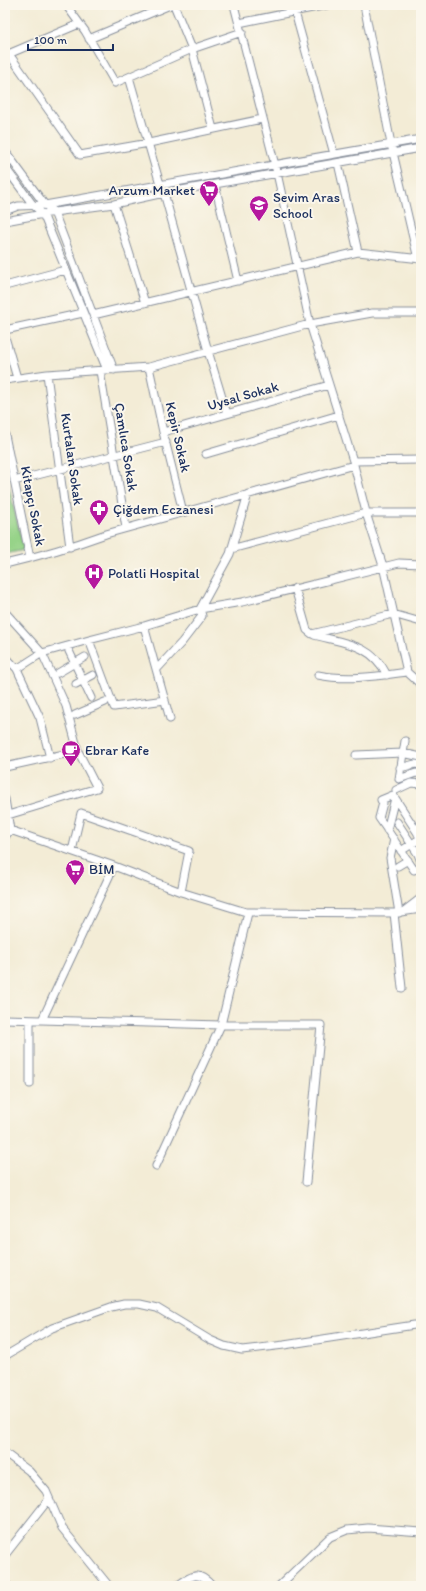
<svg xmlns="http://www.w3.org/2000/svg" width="426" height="1591" font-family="Itim,sans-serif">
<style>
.park{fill:#96d388;stroke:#588173}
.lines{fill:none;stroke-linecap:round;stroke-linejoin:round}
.minor-casing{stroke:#878e9a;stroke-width:9}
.minor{stroke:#fff;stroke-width:7}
.labels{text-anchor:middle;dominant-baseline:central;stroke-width:4;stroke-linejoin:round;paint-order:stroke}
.poi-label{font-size:14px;fill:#1b2f5e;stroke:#fbf7ec;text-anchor:start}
.street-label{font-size:14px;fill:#1b2f5e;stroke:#fbf7ec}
</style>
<rect width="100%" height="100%" fill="#fbf7ec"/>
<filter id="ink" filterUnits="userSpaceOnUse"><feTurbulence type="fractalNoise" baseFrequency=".025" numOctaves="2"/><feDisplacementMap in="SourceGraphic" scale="8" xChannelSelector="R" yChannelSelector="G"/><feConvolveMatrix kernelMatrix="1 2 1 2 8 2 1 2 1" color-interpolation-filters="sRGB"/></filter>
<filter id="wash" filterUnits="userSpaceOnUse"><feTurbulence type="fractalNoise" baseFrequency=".012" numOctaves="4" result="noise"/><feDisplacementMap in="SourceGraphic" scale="16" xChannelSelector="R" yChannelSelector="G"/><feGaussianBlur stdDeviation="0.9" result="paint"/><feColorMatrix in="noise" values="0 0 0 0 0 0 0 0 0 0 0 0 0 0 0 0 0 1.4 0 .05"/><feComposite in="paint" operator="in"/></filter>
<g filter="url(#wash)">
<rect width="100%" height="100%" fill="#f3ecd6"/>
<path class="park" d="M6,475L24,550L5,554V476Z"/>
</g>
<g filter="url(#ink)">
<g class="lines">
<g class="minor-casing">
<path id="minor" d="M66,5L85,31L115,83L192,49L242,32
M174,5L192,49L213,129
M234,5L277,173L310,324L353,461L367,516L383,566L407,672L418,682L421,684
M293,5L334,154
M364,5L391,144L418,259
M239,23L327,5
M89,39L170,5
M9,54L80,155L149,143L262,119
M6,55L79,24
M129,77L160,184L164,193L208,351L227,414
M5,151L45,205L54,212L114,370
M338,163L358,252
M5,167L33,205L43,214L107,370
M215,185L238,281
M114,204L145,303
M5,211L18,206L45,205L421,139
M5,221L54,212L114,204L164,193L421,148
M5,286L65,270
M93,315L358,252L421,259
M5,330L83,313
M5,337L17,378
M149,367L163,432L183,512
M100,371L126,528
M47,374L70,547
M5,380L47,374L149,367L310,324L372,313H421
M163,432L329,385
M5,435L30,558
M206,454L339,415
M353,461L421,460
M14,481L166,442
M231,549L366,513H421
M5,564C40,556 73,546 106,534L354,465
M295,588L307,630L312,634L393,614L421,622
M5,612L42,653L66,706L78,751L97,788L8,815
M144,626L170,719
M314,635C344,643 372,644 387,675
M89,640L114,707L165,700
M69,651L91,698
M5,656L17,669L40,718L50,758
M17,669L42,653L89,640L144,626L200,609L242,602L399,563L421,564
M157,669L182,642L202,616L200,609L230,554L248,494
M58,673L85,657
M318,675C348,681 377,676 407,672
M76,684L93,675
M75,715L105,702
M405,741L399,779L416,773L421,774
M356,755L403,753L421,757
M5,767L78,751
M400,768L415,764L421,765
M396,790L411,783L421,784
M5,799L10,830L5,837
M397,822L418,854L421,862
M10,830L114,866L181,892L246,912L394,913L421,909
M387,830L395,798
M418,834L421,822
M394,839L390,858L399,913
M72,851L81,813L189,851L181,892
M401,851L421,838L393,795L381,800L383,803L379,818C391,835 402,852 414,870L421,868
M398,866L408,860
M404,911L421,898
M394,913L402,988
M5,1019L221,1025H321L306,1182
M42,1020L114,866
M30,1084V1020
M156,1166L221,1025L248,913
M5,1356L52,1328L111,1307L124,1304H139L157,1308L210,1340L224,1346L242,1350L284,1345L421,1324
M5,1453L29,1471L46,1491L62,1528L109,1586
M5,1555L49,1499
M5,1583L8,1586
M177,1586C192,1574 199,1571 212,1586
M279,1586L330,1537L347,1530L368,1528L421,1532"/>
</g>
<use href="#minor" class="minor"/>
</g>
</g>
<defs>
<g id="supermarket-pin" transform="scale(1)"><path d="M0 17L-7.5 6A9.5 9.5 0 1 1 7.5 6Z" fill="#b5179e" stroke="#fbf7ec"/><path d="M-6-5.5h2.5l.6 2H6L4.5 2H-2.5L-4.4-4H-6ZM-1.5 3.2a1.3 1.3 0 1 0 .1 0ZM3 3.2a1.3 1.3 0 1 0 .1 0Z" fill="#fff"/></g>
<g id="school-pin" transform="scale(1)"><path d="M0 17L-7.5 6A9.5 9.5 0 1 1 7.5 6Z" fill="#b5179e" stroke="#fbf7ec"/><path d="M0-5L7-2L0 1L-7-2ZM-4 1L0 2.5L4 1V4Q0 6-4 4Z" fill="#fff"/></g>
<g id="pharmacy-pin" transform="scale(1)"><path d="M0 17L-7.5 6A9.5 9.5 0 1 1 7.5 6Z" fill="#b5179e" stroke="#fbf7ec"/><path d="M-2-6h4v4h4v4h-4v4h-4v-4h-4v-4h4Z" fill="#fff"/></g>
<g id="hospital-pin" transform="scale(1)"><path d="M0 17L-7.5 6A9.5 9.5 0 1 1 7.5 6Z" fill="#b5179e" stroke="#fbf7ec"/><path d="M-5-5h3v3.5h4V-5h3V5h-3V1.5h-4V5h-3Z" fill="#fff"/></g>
<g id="cafe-pin" transform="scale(1)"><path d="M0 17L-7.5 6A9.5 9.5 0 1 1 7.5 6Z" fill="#b5179e" stroke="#fbf7ec"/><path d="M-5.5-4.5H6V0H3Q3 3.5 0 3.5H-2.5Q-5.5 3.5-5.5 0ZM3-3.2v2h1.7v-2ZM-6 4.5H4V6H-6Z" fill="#fff"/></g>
</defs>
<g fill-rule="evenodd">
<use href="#supermarket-pin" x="209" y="190"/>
<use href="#school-pin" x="259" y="205"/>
<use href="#pharmacy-pin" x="99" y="509"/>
<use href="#hospital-pin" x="94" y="573"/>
<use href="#cafe-pin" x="71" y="750"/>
<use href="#supermarket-pin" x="75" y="869"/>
</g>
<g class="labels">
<g class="poi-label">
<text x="195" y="190" text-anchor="end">Arzum Market</text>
<text x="273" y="197">Sevim Aras<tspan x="273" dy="16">School</tspan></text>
<text x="113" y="509">Çiğdem Eczanesi</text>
<text x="108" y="573">Polatli Hospital</text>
<text x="85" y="750">Ebrar Kafe</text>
<text x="89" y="869">BİM</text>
</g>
<g class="street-label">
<text transform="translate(243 396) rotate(-16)">Uysal Sokak</text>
<text transform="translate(178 437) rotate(77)">Kepir Sokak</text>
<text transform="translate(126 447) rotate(81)">Çamlıca Sokak</text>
<text transform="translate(72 459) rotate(82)">Kurtalan Sokak</text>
<text transform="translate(33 506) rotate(79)">Kitapçı Sokak</text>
</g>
</g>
<rect width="426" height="1591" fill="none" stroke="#fbf7ec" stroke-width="20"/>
<path d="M28 44v6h85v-6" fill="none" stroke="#1b2f5e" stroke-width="2"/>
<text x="34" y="44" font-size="12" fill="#1b2f5e" stroke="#fbf7ec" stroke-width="3" paint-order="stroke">100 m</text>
</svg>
